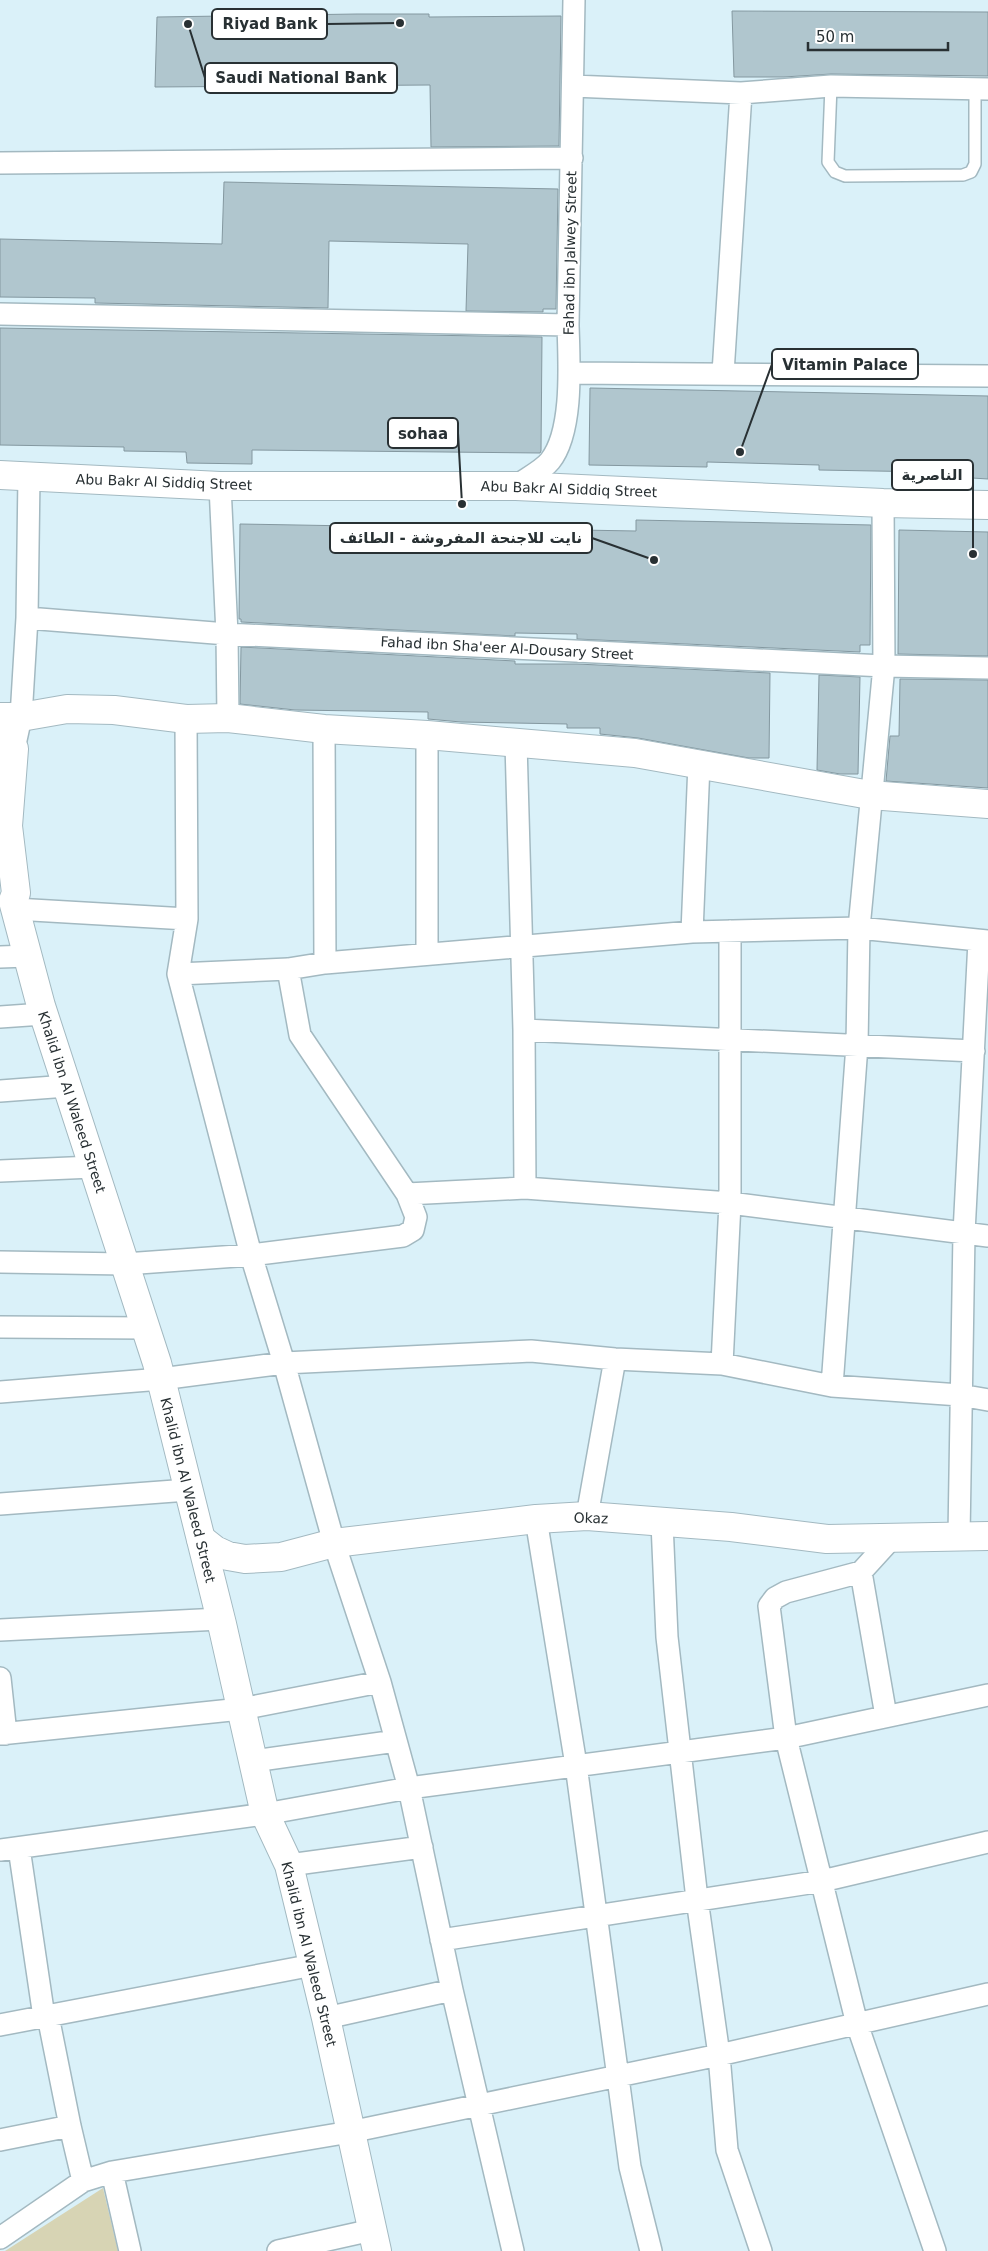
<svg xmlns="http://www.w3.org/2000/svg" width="988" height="2251" font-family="'DejaVu Sans',Cairo,sans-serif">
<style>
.green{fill:#d7d4b4}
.building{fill:#b0c6ce;stroke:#8498a0}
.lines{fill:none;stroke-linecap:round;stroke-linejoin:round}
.service-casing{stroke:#a3b9c1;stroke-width:14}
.minor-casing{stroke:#a3b9c1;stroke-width:24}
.tertiary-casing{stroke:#a3b9c1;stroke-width:30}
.primary-casing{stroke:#a3b9c1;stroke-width:30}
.service{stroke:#fff;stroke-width:11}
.minor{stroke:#fff;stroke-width:21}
.tertiary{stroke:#fff;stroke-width:28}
.primary{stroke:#fff;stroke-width:28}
.labels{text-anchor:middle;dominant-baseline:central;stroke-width:4.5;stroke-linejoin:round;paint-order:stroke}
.street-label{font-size:14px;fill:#283033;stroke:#fff}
.leader{fill:none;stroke:#283033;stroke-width:2}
.callout-dot{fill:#283033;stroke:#fff;stroke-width:2}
.callout{fill:#fff;stroke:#283033;stroke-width:2}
.callout-label{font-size:15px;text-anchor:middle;font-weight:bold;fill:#283033}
</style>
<rect width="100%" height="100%" fill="#daf1f9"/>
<path class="green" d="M103,2188L118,2251H5Z"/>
<path class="building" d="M732,11L988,12V76L831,74L784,77H734Z
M357,14H429V17L561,16L559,146L431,147L430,85L155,87L157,17Z
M224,182L558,189L556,309H543V312L466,311L468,244L329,241L328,308L95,303V298L0,297V239L222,244Z
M0,328L542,337L541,451L540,453L252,450V464L187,463L186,452L124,451V447L0,445Z
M590,388L988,396V479L972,478V469L931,468V472L819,470V465L707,462V467L589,465Z
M636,520L871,525L870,645H860V652L577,639V634L515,633V636L241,622V619H239L240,524L636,531Z
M899,530L988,532V656L898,654Z
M241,647L515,661V664H577L770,673L769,758H749L638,738L600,734V728H567V724L461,722L428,719V712L295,710L240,704Z
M819,675L860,677L858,774H840L817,770Z
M900,679L988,680V788L886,781L890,736H899Z"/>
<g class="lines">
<g class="service-casing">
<path id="service" d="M831,86L828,162L835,172L845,176L963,175L971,172L975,164V89"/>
</g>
<g class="minor-casing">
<path id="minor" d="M573,86L741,93L831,86L988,89
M0,163L572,158
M0,314L568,325
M570,373L988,376
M723,373L741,93
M220,486L227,634L228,718
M516,486C527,478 543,470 550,461C574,431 569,361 568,325L574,0
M27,618L227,634L884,666L988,668
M186,719L187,919L178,974L251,1255L284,1363L334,1543L380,1682L409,1788L452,1990L513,2251
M324,729L325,963
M427,735V954
M516,743L524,1030L974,1051
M14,749L21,717L27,618L29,476
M15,909L187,919
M692,932L699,764
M0,957L28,956
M178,974L288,969L325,963L692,932L859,928L988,941
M0,1017L43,1014
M524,1030L525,1188
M0,1091L67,1086
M0,1171L93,1167
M407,1194L525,1188L730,1203L988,1236
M0,1262L125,1264L251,1255L403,1236L413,1230L416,1217L407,1194L300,1035L288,969
M0,1327L145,1328
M722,1364L730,1203V931
M832,1386L857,1045L859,928L884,666L883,503
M0,1392L161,1379L284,1363L531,1351L615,1359L722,1364L832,1386L960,1395L988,1400
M0,1504L188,1490
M587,1516L615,1359
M536,1519L576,1765L630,2167L651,2251
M662,1523L667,1637L697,1899L719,2055L727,2150L761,2251
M959,1536L964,1233L979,941
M892,1538L861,1572L786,1592L775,1598L769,1606L786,1738L857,2024L935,2251
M861,1572L886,1716
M0,1630L220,1619
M0,1678L6,1734
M0,1734L241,1709L380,1682
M253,1761L396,1741
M19,1848L44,2017
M0,1850L265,1814L409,1788L786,1738L988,1695
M289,1865L422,1847
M441,1940L822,1881L988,1842
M48,2016L70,2126L83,2181
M326,2018L452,1990
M0,2025L313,1965
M0,2140L70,2126
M112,2172L130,2251
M0,2238L83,2181L112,2172L350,2132L719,2055L988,1994
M278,2251L372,2230"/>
</g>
<g class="tertiary-casing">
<path id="tertiary" d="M0,717H21L67,709L114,710L186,719L228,718L324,729L427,735L635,753L870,795L988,804
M201,1539L215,1550L228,1556L245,1559L281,1557L334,1543L536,1519L587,1516L731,1527L827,1539L988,1536"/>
</g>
<g class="primary-casing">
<path id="primary" d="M0,475L220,486H516L883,503L988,505
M0,739L14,749L8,826L16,893L13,901L41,1006L157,1363L222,1624L265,1814L289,1865L326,2018L377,2251"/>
</g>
<use href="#service" class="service"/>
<use href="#minor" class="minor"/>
<use href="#tertiary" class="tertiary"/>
<use href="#primary" class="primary"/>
</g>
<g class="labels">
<g class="street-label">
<text transform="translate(570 253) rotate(-89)">Fahad ibn Jalwey Street</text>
<text transform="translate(164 482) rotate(2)">Abu Bakr Al Siddiq Street</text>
<text transform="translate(569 489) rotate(2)">Abu Bakr Al Siddiq Street</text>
<text transform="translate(507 648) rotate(3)">Fahad ibn Sha'eer Al-Dousary Street</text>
<text transform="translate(72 1102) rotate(72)">Khalid ibn Al Waleed Street</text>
<text transform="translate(188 1490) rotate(76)">Khalid ibn Al Waleed Street</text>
<text transform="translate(591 1518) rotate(2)">Okaz</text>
<text transform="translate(309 1954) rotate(76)">Khalid ibn Al Waleed Street</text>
</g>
</g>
<path class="leader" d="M400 23L327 24M188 24L205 78M740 452L772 364M462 504L458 433M973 554L973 475M654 560L592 538"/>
<g class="callout-dot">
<circle cx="400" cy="23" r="5"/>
<circle cx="188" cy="24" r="5"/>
<circle cx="740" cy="452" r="5"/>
<circle cx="462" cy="504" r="5"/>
<circle cx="973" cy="554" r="5"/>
<circle cx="654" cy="560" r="5"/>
</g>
<g class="callout">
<rect x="212" y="9" width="115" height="30" rx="5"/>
<rect x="205" y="63" width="192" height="30" rx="5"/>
<rect x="772" y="349" width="146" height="30" rx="5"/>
<rect x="388" y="418" width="70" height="30" rx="5"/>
<rect x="892" y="460" width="81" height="30" rx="5"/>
<rect x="330" y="523" width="262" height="30" rx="5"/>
</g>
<g class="callout-label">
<text x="270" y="29">Riyad Bank</text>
<text x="301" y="83">Saudi National Bank</text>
<text x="845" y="370">Vitamin Palace</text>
<text x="423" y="439">sohaa</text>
<text x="932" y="480">الناصرية</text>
<text x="461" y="543">نايت للاجنحة المفروشة - الطائف</text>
</g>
<path d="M808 42v8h140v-8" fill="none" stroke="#283033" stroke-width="2.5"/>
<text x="816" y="42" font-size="15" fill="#283033" stroke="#ffffff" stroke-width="4" paint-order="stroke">50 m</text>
</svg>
